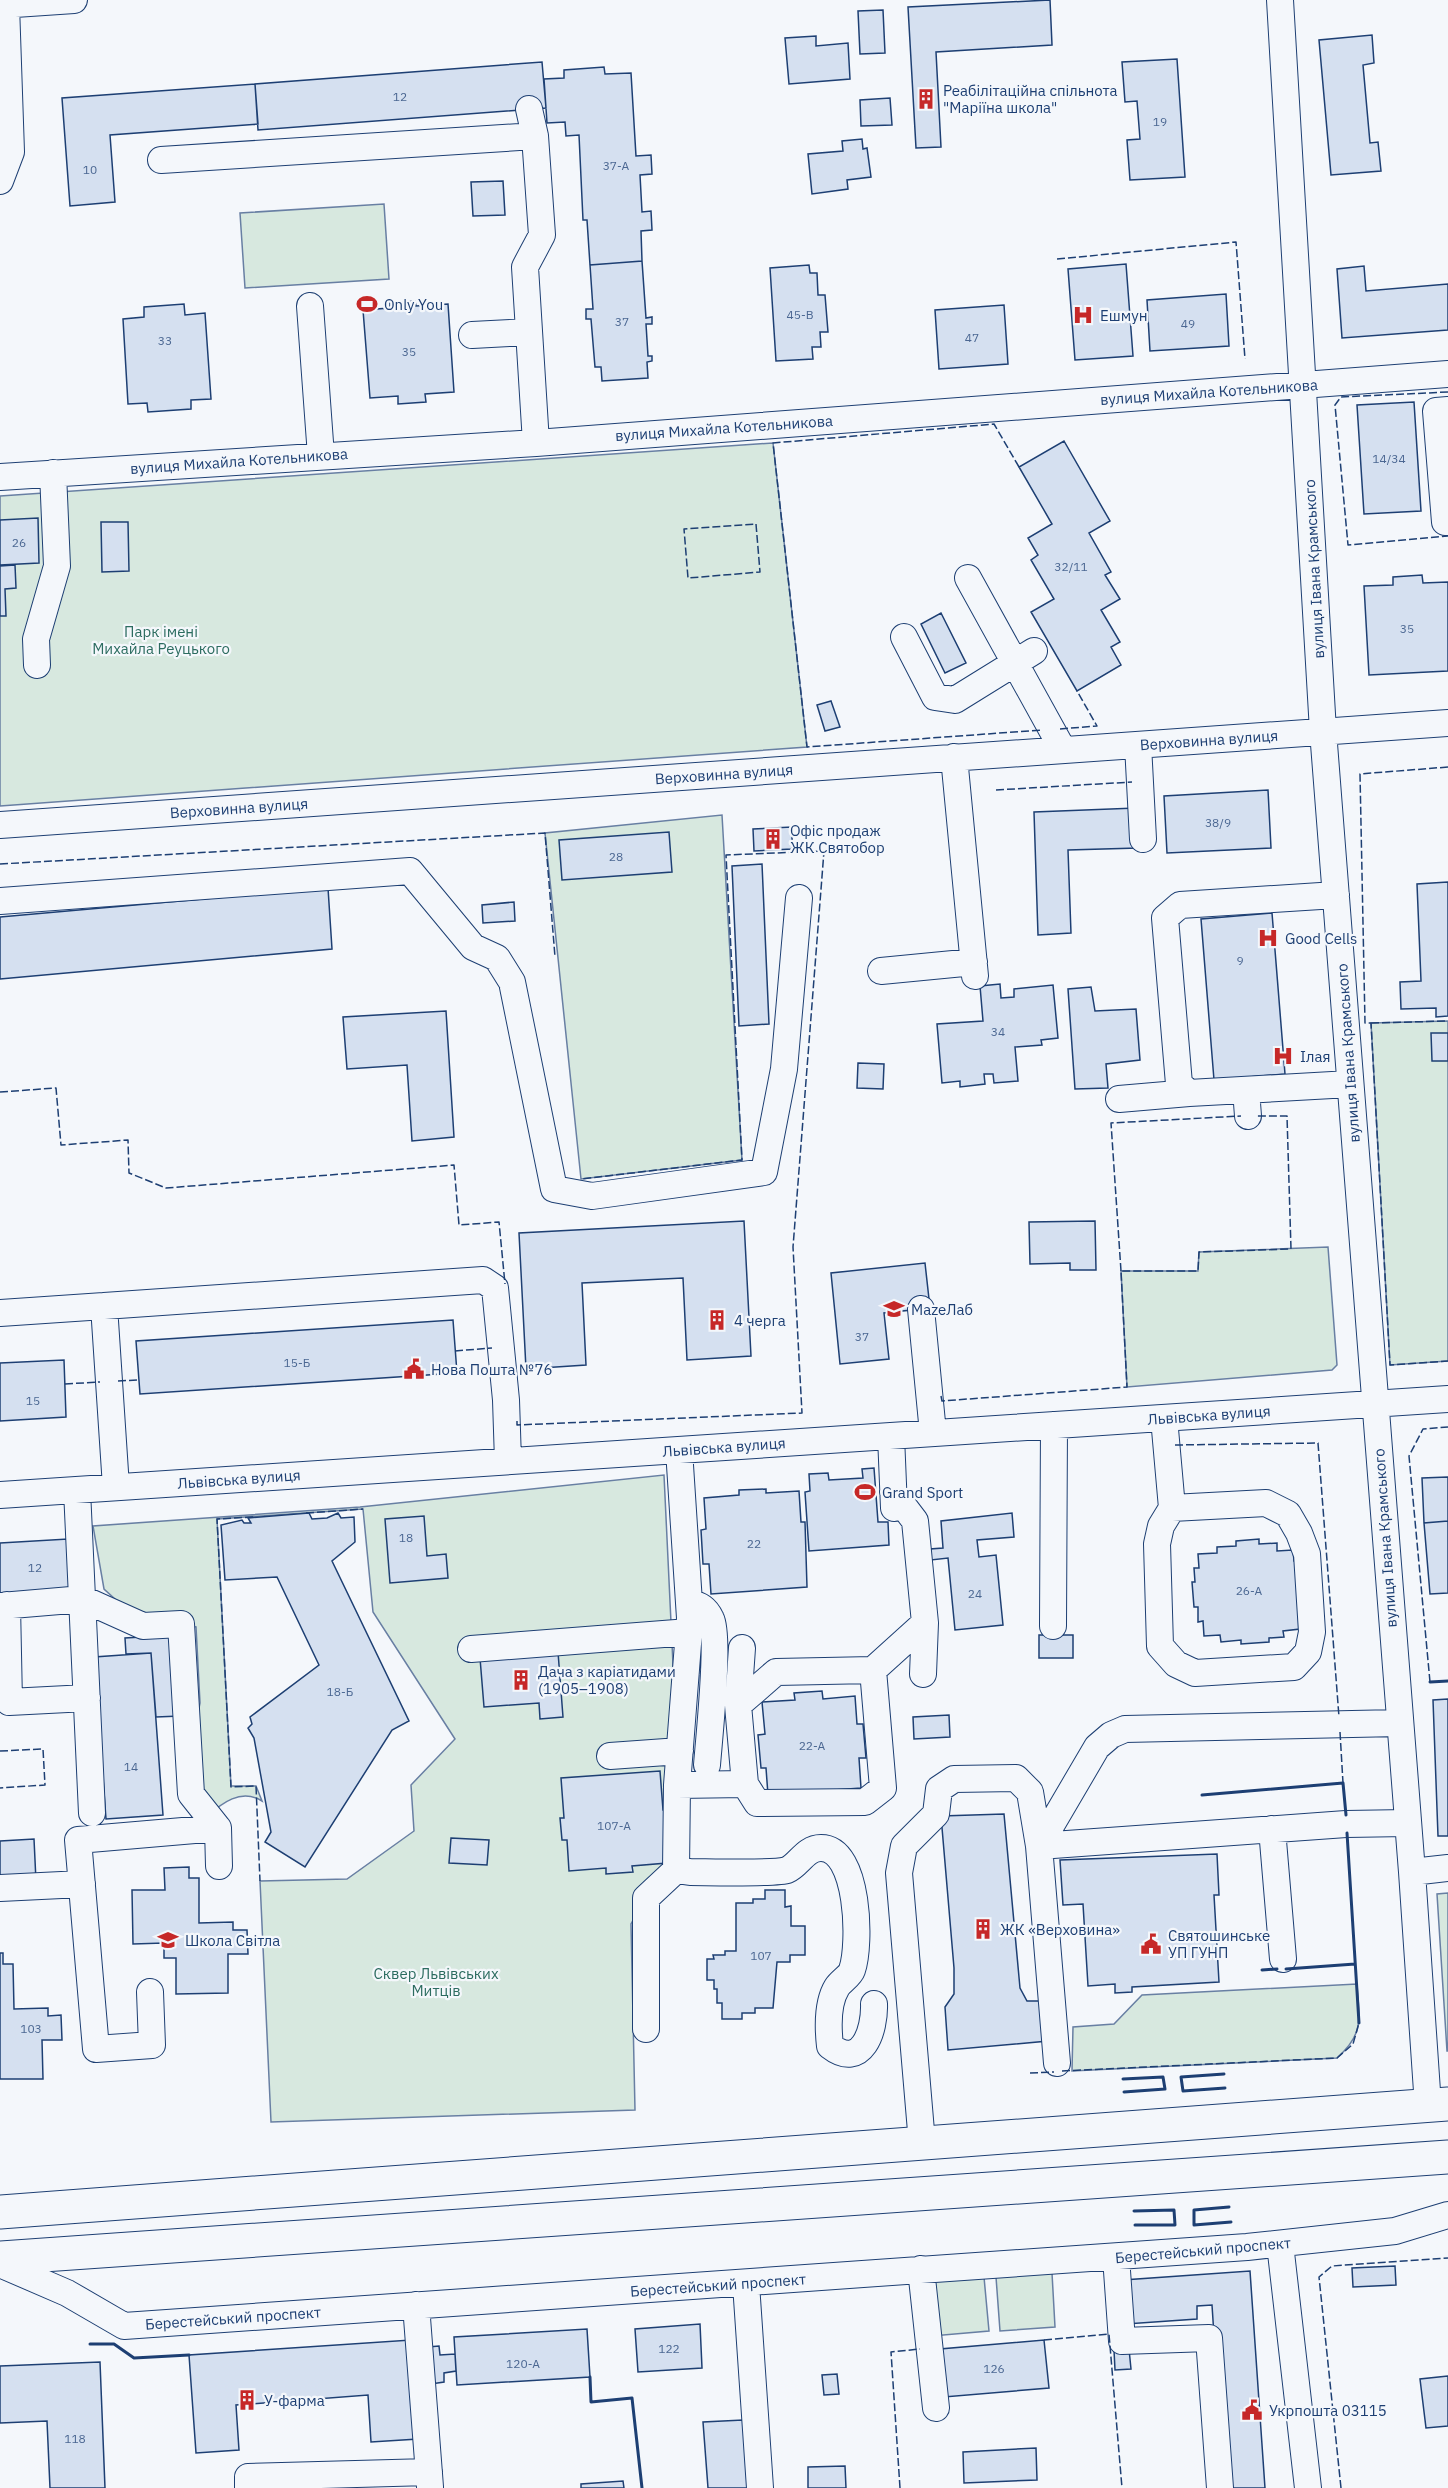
<svg xmlns="http://www.w3.org/2000/svg" width="1448" height="2488" font-family="'IBM Plex Sans',sans-serif">
<style>
.green{fill:#d7e8df;stroke:#687fa3;stroke-width:1.5}
.building{fill:#d5e0f0;stroke:#1d3f73;stroke-width:1.5}
.lines{fill:none;stroke-linecap:round;stroke-linejoin:round}
.minor-casing{stroke:#1d3f73;stroke-width:28}
.major-casing{stroke:#1d3f73;stroke-width:35}
.minor{stroke:#f4f7fb;stroke-width:26}
.major{stroke:#f4f7fb;stroke-width:33}
.fence{stroke:#1d3f73;stroke-width:1.5;stroke-dasharray:8 3;stroke-linecap:butt}
.wall{stroke:#1d3f73;stroke-width:3}
.labels{text-anchor:middle;dominant-baseline:central;stroke-width:4.5;stroke-linejoin:round;paint-order:stroke}
.number-label{font-size:12px;fill:#4b6792}
.poi-label{font-size:15px;fill:#1d3f73;stroke:#f4f7fb;text-anchor:start}
.street-label{font-size:15px;fill:#1d3f73;stroke:#f4f7fb}
.park-label{font-size:15px;fill:#2c6c60;stroke:#f4f7fb}
</style>
<rect width="100%" height="100%" fill="#f4f7fb"/>
<path class="green" d="M384,204L389,279L245,288L240,213Z
M773,443L807,747L0,806V496Z
M722,815L742,1160L581,1179L545,833Z
M1448,1021V1361L1390,1365L1371,1023Z
M1328,1247L1337,1365L1332,1370L1127,1387L1121,1271H1198L1199,1252Z
M664,1475L678,1770L676,1870L646,1897L631,1924L635,2110L271,2122L260,1881L347,1879L414,1831L411,1785L455,1739L373,1612L363,1509L217,1519L231,1786H256L262,1801C241,1788 222,1803 206,1817L189,1759L200,1703L196,1627L136,1618L104,1589L93,1526L360,1507Z
M1448,1893V2051H1447L1437,1894Z
M1357,1984C1359,2019 1365,2033 1337,2058L1072,2071L1073,2027L1114,2024L1142,1995Z
M1052,2273L1055,2327L1000,2331L996,2277Z
M984,2277L989,2331L932,2336L928,2280Z"/>
<path class="building" d="M1050,0L1052,45L936,52L941,147L916,148L908,7Z
M883,10L885,53L860,54L858,11Z
M1372,35L1374,63L1363,65L1370,143L1378,142L1381,171L1331,175L1319,40Z
M816,36V46L848,43L850,79L789,84L785,38Z
M1177,59L1185,177L1130,180L1127,140L1140,139L1137,101L1125,102L1122,62Z
M542,62L546,108L258,130L255,84Z
M604,67L605,74L631,73L636,156L651,155L652,174L640,175L642,212L651,211L652,230L641,231L642,261L590,265L587,220H583L579,135L566,136L565,122L547,123L544,79L564,78V70Z
M255,84L258,124L110,135L115,202L70,206L62,98Z
M890,98L892,125L861,126L860,100Z
M862,139L863,149L867,148L871,177L847,180L848,189L812,194L808,154L843,151L842,141Z
M503,181L505,215L473,216L471,182Z
M642,261L646,318L652,317V324H646L648,356H652V361L647,362L648,378L602,381L601,367H595L591,319H586V309H593L590,265Z
M1126,264L1133,356L1075,360L1068,269Z
M809,265L810,273H817L818,295H825L828,332H820L821,347H812L813,359L776,361L770,268Z
M1364,266L1366,291L1448,284V330L1342,338L1337,269Z
M1226,294L1229,346L1150,351L1147,300Z
M415,301L416,306L448,304L454,392L425,394L426,402L398,404V396L370,398L363,310L390,308V303Z
M184,304L185,315L205,313L211,399L191,400V409L148,412L147,403L128,404L123,319L144,317V307Z
M1004,305L1008,364L939,369L935,310Z
M1414,402L1421,511L1364,514L1357,405Z
M1064,441L1110,521L1089,533L1111,572L1105,575L1120,599L1101,610L1120,642L1111,647L1121,665L1077,691L1031,612L1054,599L1031,560L1038,555L1028,538L1052,524L1019,467Z
M38,518L39,563L0,565V520Z
M101,522H128L129,571L102,572Z
M15,565L16,588L5,589L6,616H0V566Z
M1422,575L1423,583L1448,582V671L1369,675L1364,586L1393,585V577Z
M941,613L966,663L945,673L921,624Z
M831,701L840,727L825,731L817,705Z
M1268,790L1271,848L1167,853L1164,796Z
M1136,808L1138,848L1068,850L1071,933L1038,935L1034,812Z
M792,827V849L754,851L753,829Z
M669,832L672,872L562,880L559,840Z
M762,864L769,1024L739,1026L732,866Z
M1448,882V1016L1436,1017V1008L1401,1009L1400,982L1421,981L1417,884Z
M328,888L332,949L0,979V917Z
M514,902L515,921L483,923L482,905Z
M1272,913L1285,1074L1214,1080L1201,919Z
M1000,984L1001,998L1014,997V989L1053,985L1058,1038L1041,1040L1042,1045L1015,1047L1018,1081L994,1083L993,1074H984L985,1084L960,1087V1081L942,1083L937,1024L983,1021L980,986Z
M1091,987L1095,1011L1136,1009L1140,1060L1106,1064L1108,1088L1075,1089L1068,989Z
M446,1011L454,1137L412,1141L407,1065L347,1069L343,1017Z
M1431,1033H1448V1061H1432Z
M858,1063L884,1064L883,1089L857,1088Z
M744,1221L751,1356L687,1360L683,1278L582,1283L586,1365L526,1369L519,1233Z
M1095,1221L1096,1270H1070V1263L1030,1264L1029,1222Z
M925,1263L930,1308L884,1313L889,1359L840,1364L831,1273Z
M453,1320L457,1373L140,1394L136,1341Z
M64,1360L66,1417L0,1421V1363Z
M874,1468L878,1522H888L889,1545L809,1551L805,1492L810,1491L809,1474L828,1473L829,1480L863,1478L862,1469Z
M1448,1477V1521L1424,1523L1422,1478Z
M766,1489V1493L799,1491L801,1522H805L807,1587L711,1594L709,1564H703L701,1530L706,1529L704,1498L739,1495V1490Z
M309,1513L312,1519L327,1518L338,1513L341,1518L354,1517L355,1542L332,1561L409,1721L392,1730L305,1867L265,1842L271,1832L254,1738L248,1728L252,1724L250,1717L319,1665L277,1577L225,1580L221,1525L242,1520L244,1523H251L248,1518Z
M1012,1513L1014,1537L977,1540L979,1557L996,1555L1003,1625L955,1630L948,1558L931,1560L930,1549L943,1548L941,1521Z
M424,1516L427,1556L446,1554L448,1578L390,1583L385,1519Z
M1448,1521V1593L1430,1594L1424,1523Z
M68,1539L71,1591L0,1596V1543Z
M1259,1539V1544L1277,1543V1551L1293,1550L1294,1561H1300V1629L1283,1631L1284,1637L1269,1638V1642L1241,1644V1640L1221,1642L1220,1635L1204,1636L1203,1621L1198,1622V1607H1194L1192,1582H1195L1194,1568H1199L1198,1554L1217,1553V1547L1236,1546V1541Z
M175,1635L180,1716L156,1717L151,1653L126,1654L125,1638Z
M1039,1635H1073V1658H1039Z
M558,1652L563,1717L540,1719L539,1703L484,1707L480,1658Z
M151,1653L163,1815L106,1819L94,1657Z
M822,1691L823,1699L855,1696L857,1724H863L866,1758H859L861,1788L768,1795L766,1768H761L758,1735L765,1734L762,1702L795,1700L794,1693Z
M1448,1699V1836H1438L1433,1700Z
M949,1715L950,1737L914,1739L913,1717Z
M660,1771L663,1810H667V1863L632,1866L633,1872L606,1874V1868L569,1871L567,1840H562L560,1818H564L561,1778Z
M1004,1814L1020,1988L1027,2001H1045L1048,2041L948,2050L945,2007L954,1994V1968L941,1816Z
M451,1838L489,1840L487,1865L449,1863Z
M34,1839L36,1881L0,1884V1841Z
M1217,1854L1219,1895H1214L1219,1982L1132,1987V1992L1115,1993V1984L1088,1986L1083,1904L1063,1905L1060,1860Z
M189,1867V1878H199V1923L233,1922V1930H247L248,1954H228V1993L176,1994V1958H164V1943L133,1944L132,1890H165L164,1868Z
M765,1890H785V1907L791,1906V1926H805V1955H790V1962H777L773,2008H755V2013H742V2019H722V2003H717V1989H714V1980H707V1959H714L713,1955H725V1951H736V1903H753V1899H765Z
M0,1953H3V1964H13L14,2009L48,2008V2016L61,2015L62,2040H42L43,2079H0Z
M1395,2266L1396,2285L1353,2287L1352,2268Z
M1250,2271L1265,2488H1224L1212,2305L1197,2306V2319L1126,2324L1123,2280Z
M700,2324L702,2368L638,2372L635,2329Z
M587,2329L590,2377L457,2385L454,2337Z
M411,2340L418,2439L371,2442L368,2395L236,2405L239,2450L196,2453L189,2355Z
M1044,2340L1049,2388L944,2397L940,2349Z
M439,2346L440,2355L455,2354L456,2371L444,2373V2382L431,2384L428,2347Z
M1129,2349L1131,2369L1115,2370L1114,2350Z
M100,2362L105,2488H50L47,2421L0,2423V2366Z
M837,2374L839,2394L824,2395L822,2375Z
M1448,2376V2426L1426,2428L1420,2379Z
M743,2420L748,2488H708L703,2422Z
M1036,2448L1037,2480L964,2483L963,2452Z
M845,2466L846,2488H808V2467Z
M623,2481L624,2488H581V2484Z"/>
<g class="lines">
<g class="minor-casing">
<path id="minor" d="M1280,0L1323,731L1412,1872L1428,2106
M0,5L74,0
M529,109L535,136
M161,160L535,136L542,235L525,267L536,443
M0,181L11,152L6,5
M310,306L321,456
M472,335L529,332
M1448,410L1436,411L1445,522H1448
M0,477L536,443L1448,374
M968,578L1063,750
M904,637L935,697L955,700L1034,651
M37,665L36,639L57,566L53,473
M1138,745L1143,839
M954,757L975,976
M0,825L1448,723
M1336,895L1180,905L1165,918L1179,1084L1189,1093L1350,1084
M0,901L410,871L473,947L497,958L512,982L554,1189L592,1196L764,1172L784,1069L799,898
M881,971L974,962
M1246,1090L1248,1116
M1119,1099L1189,1093
M104,1306L483,1280L495,1288L506,1400L508,1461
M921,1309L933,1433
M0,1313L104,1306L116,1487
M1164,1418L1172,1508L1161,1526L1157,1544L1160,1646L1176,1664L1195,1673L1294,1667L1308,1652L1312,1632L1307,1554L1299,1533L1288,1514L1266,1503L1172,1508
M891,1436L894,1508
M679,1450L690,1618L677,1785L676,1870L690,1872C707,1872 776,1874 787,1870C799,1865 805,1848 821,1848C859,1848 861,1944 852,1970C850,1976 841,1981 837,1987C827,2003 828,2028 830,2046C862,2071 875,2030 874,2004
M77,1490L92,1813
M0,1495L1448,1399
M690,1603C700,1605 706,1608 711,1619C720,1636 709,1739 707,1765
M7,1605L9,1702L87,1698
M0,1606L83,1599L143,1626L181,1624L191,1794L218,1828L219,1866
M1053,1626L1054,1425
M471,1649L689,1632
M873,1670L925,1623L915,1521L893,1492
M923,1674L925,1623
M738,1705L776,1672L873,1670L883,1788L865,1802L757,1803L745,1784L738,1705L742,1648
M610,1756L680,1751
M677,1785L745,1784
M1272,1829L1283,1959
M1039,1846L1097,1747L1111,1735L1125,1729L1399,1723
M1412,1872L1448,1868
M0,1888L82,1884
M150,1992L152,2045L96,2049L78,1840L218,1828
M646,2029V1898L676,1870
M1057,2063L1039,1846L1346,1824L1407,1823
M922,2143L899,1873L904,1846L936,1814L939,1789L954,1779L1016,1778L1030,1792L1039,1846
M1280,2244L1308,2488
M1116,2257L1122,2341L1209,2338L1220,2488
M0,2264L67,2293L124,2326L1247,2247L1395,2231L1448,2215
M921,2269L936,2408
M746,2284L760,2488
M416,2305L430,2487
M248,2488V2477L429,2472"/>
</g>
<g class="major-casing">
<path id="major" d="M0,2212L1448,2104
M0,2258L1448,2157"/>
</g>
<use href="#minor" class="minor"/>
<use href="#major" class="major"/>
<path class="fence" d="M1057,259L1236,242L1245,359
M1448,392L1341,397L1335,405L1348,545L1448,536
M1019,467L994,424L773,443L807,747L1042,730
M756,524L760,572L688,578L684,529Z
M1060,729L1097,726L1077,691
M1448,767L1360,774L1365,1023H1371L1390,1365L1448,1361
M996,790L1132,782
M0,864L545,833L555,957
M1371,1023L1448,1021
M0,1092L56,1088L61,1145L128,1140L129,1173L166,1188L454,1165L459,1225L499,1222L505,1284
M1121,1271L1111,1123L1241,1116
M455,1351L492,1348
M118,1381L139,1380
M65,1384L100,1382
M941,1396L942,1401L1127,1387L1121,1271H1198L1199,1252L1291,1249L1287,1116H1256
M517,1421V1425L802,1413L793,1247L824,851L726,855L742,1160L581,1179
M1175,1445L1318,1443L1339,1717
M306,1513L363,1509
M253,1517L217,1519L231,1787L256,1786L260,1881
M1430,1682L1409,1456L1423,1429L1448,1427
M1340,1732L1343,1783
M0,1751L43,1749L45,1785L0,1788
M1062,2071L1337,2058L1353,2044L1359,2023
M1030,2073L1054,2072
M1044,2340L1109,2334L1122,2488
M900,2488L891,2352L920,2349
M1341,2488L1319,2277L1332,2266L1448,2258"/>
<path class="wall" d="M1430,1682L1448,1681
M1202,1795L1343,1783L1346,1815
M1347,1833L1359,2023
M1286,1969L1355,1964
M1262,1970L1277,1969
M1224,2074L1181,2077L1183,2091L1225,2088
M1123,2079L1163,2077L1165,2089L1124,2092
M1229,2207L1194,2210V2225L1231,2222
M1134,2211L1174,2210L1175,2225H1135
M90,2344H114L134,2358L189,2355
M590,2377L591,2402L632,2398L642,2488"/>
</g>
<defs>
<g id="building-bare" transform="scale(1.62)"><path d="M-4-6H4V6H1V3H-1V6H-4ZM-2.5-4.3h1.7v1.8h-1.7ZM.8-4.3h1.7v1.8H.8ZM-2.5-1h1.7V.8h-1.7ZM.8-1h1.7V.8H.8Z" fill="#c62828" stroke="#f4f7fb" stroke-width="2.5" paint-order="stroke"/></g>
<g id="stadium-bare" transform="scale(1.62)"><path d="M0-5a6.5 5 0 1 0 0 10a6.5 5 0 1 0 0-10ZM-3.5-1.8h7v3.6h-7Z" fill="#c62828" stroke="#f4f7fb" stroke-width="2.5" paint-order="stroke"/></g>
<g id="hospital-bare" transform="scale(1.62)"><path d="M-5-5h3v3.5h4V-5h3V5h-3V1.5h-4V5h-3Z" fill="#c62828" stroke="#f4f7fb" stroke-width="2.5" paint-order="stroke"/></g>
<g id="school-bare" transform="scale(1.62)"><path d="M0-5L7-2L0 1L-7-2ZM-4 1L0 2.5L4 1V4Q0 6-4 4Z" fill="#c62828" stroke="#f4f7fb" stroke-width="2.5" paint-order="stroke"/></g>
<g id="civic-bare" transform="scale(1.62)"><path d="M-.6-6.5H3V-4.5H.6V-3L4-1V1h2V6H-6V1h2V-1L-.6-3ZM-1.2 2.5V6h2.4V2.5Z" fill="#c62828" stroke="#f4f7fb" stroke-width="2.5" paint-order="stroke"/></g>
</defs>
<g fill-rule="evenodd">
<use href="#building-bare" x="926" y="99"/>
<use href="#stadium-bare" x="367" y="304"/>
<use href="#hospital-bare" x="1083" y="315"/>
<use href="#building-bare" x="773" y="839"/>
<use href="#hospital-bare" x="1268" y="938"/>
<use href="#hospital-bare" x="1283" y="1056"/>
<use href="#school-bare" x="894" y="1309"/>
<use href="#building-bare" x="717" y="1320"/>
<use href="#civic-bare" x="414" y="1369"/>
<use href="#stadium-bare" x="865" y="1492"/>
<use href="#building-bare" x="521" y="1680"/>
<use href="#building-bare" x="983" y="1929"/>
<use href="#school-bare" x="168" y="1940"/>
<use href="#civic-bare" x="1151" y="1944"/>
<use href="#building-bare" x="247" y="2400"/>
<use href="#civic-bare" x="1252" y="2410"/>
</g>
<g class="labels">
<g class="number-label">
<text x="400" y="96">12</text>
<text x="1160" y="121">19</text>
<text x="616" y="165">37-А</text>
<text x="90" y="169">10</text>
<text x="800" y="314">45-В</text>
<text x="622" y="321">37</text>
<text x="1188" y="323">49</text>
<text x="972" y="337">47</text>
<text x="165" y="340">33</text>
<text x="409" y="351">35</text>
<text x="1389" y="458">14/34</text>
<text x="19" y="542">26</text>
<text x="1071" y="566">32/11</text>
<text x="1407" y="628">35</text>
<text x="1218" y="822">38/9</text>
<text x="616" y="856">28</text>
<text x="1240" y="960">9</text>
<text x="998" y="1031">34</text>
<text x="862" y="1336">37</text>
<text x="297" y="1362">15-Б</text>
<text x="33" y="1400">15</text>
<text x="406" y="1537">18</text>
<text x="754" y="1543">22</text>
<text x="35" y="1567">12</text>
<text x="1249" y="1590">26-А</text>
<text x="975" y="1593">24</text>
<text x="340" y="1691">18-Б</text>
<text x="812" y="1745">22-А</text>
<text x="131" y="1766">14</text>
<text x="614" y="1825">107-А</text>
<text x="761" y="1955">107</text>
<text x="31" y="2028">103</text>
<text x="669" y="2348">122</text>
<text x="523" y="2363">120-А</text>
<text x="994" y="2368">126</text>
<text x="75" y="2438">118</text>
</g>
<g class="poi-label">
<text x="943" y="90">Реабілітаційна спільнота<tspan x="943" dy="17">"Маріїна школа"</tspan></text>
<text x="384" y="304">Only You</text>
<text x="1100" y="315">Ешмун</text>
<text x="790" y="830">Офіс продаж<tspan x="790" dy="17">ЖК Святобор</tspan></text>
<text x="1285" y="938">Good Cells</text>
<text x="1300" y="1056">Ілая</text>
<text x="911" y="1309">MazeЛаб</text>
<text x="734" y="1320">4 черга</text>
<text x="431" y="1369">Нова Пошта №76</text>
<text x="882" y="1492">Grand Sport</text>
<text x="538" y="1671">Дача з каріатидами<tspan x="538" dy="17">(1905–1908)</tspan></text>
<text x="1000" y="1929">ЖК «Верховина»</text>
<text x="1168" y="1935">Святошинське<tspan x="1168" dy="17">УП ГУНП</tspan></text>
<text x="185" y="1940">Школа Світла</text>
<text x="264" y="2400">У-фарма</text>
<text x="1269" y="2410">Укрпошта 03115</text>
</g>
<g class="street-label">
<text transform="translate(1209 392) rotate(-4)">вулиця Михайла Котельникова</text>
<text transform="translate(724 428) rotate(-4)">вулиця Михайла Котельникова</text>
<text transform="translate(239 461) rotate(-4)">вулиця Михайла Котельникова</text>
<text transform="translate(1314 569) rotate(-93)">вулиця Івана Крамського</text>
<text transform="translate(1209 740) rotate(-4)">Верховинна вулиця</text>
<text transform="translate(724 774) rotate(-4)">Верховинна вулиця</text>
<text transform="translate(239 808) rotate(-4)">Верховинна вулиця</text>
<text transform="translate(1348 1053) rotate(-94)">вулиця Івана Крамського</text>
<text transform="translate(1209 1415) rotate(-4)">Львівська вулиця</text>
<text transform="translate(724 1447) rotate(-4)">Львівська вулиця</text>
<text transform="translate(239 1479) rotate(-4)">Львівська вулиця</text>
<text transform="translate(1385 1538) rotate(-94)">вулиця Івана Крамського</text>
<text transform="translate(1203 2250) rotate(-5)">Берестейський проспект</text>
<text transform="translate(718 2285) rotate(-4)">Берестейський проспект</text>
<text transform="translate(233 2318) rotate(-4)">Берестейський проспект</text>
</g>
<g class="park-label">
<text x="161" y="631">Парк імені<tspan x="161" dy="17">Михайла Реуцького</tspan></text>
<text x="436" y="1973">Сквер Львівських<tspan x="436" dy="17">Митців</tspan></text>
</g>
</g>
</svg>
